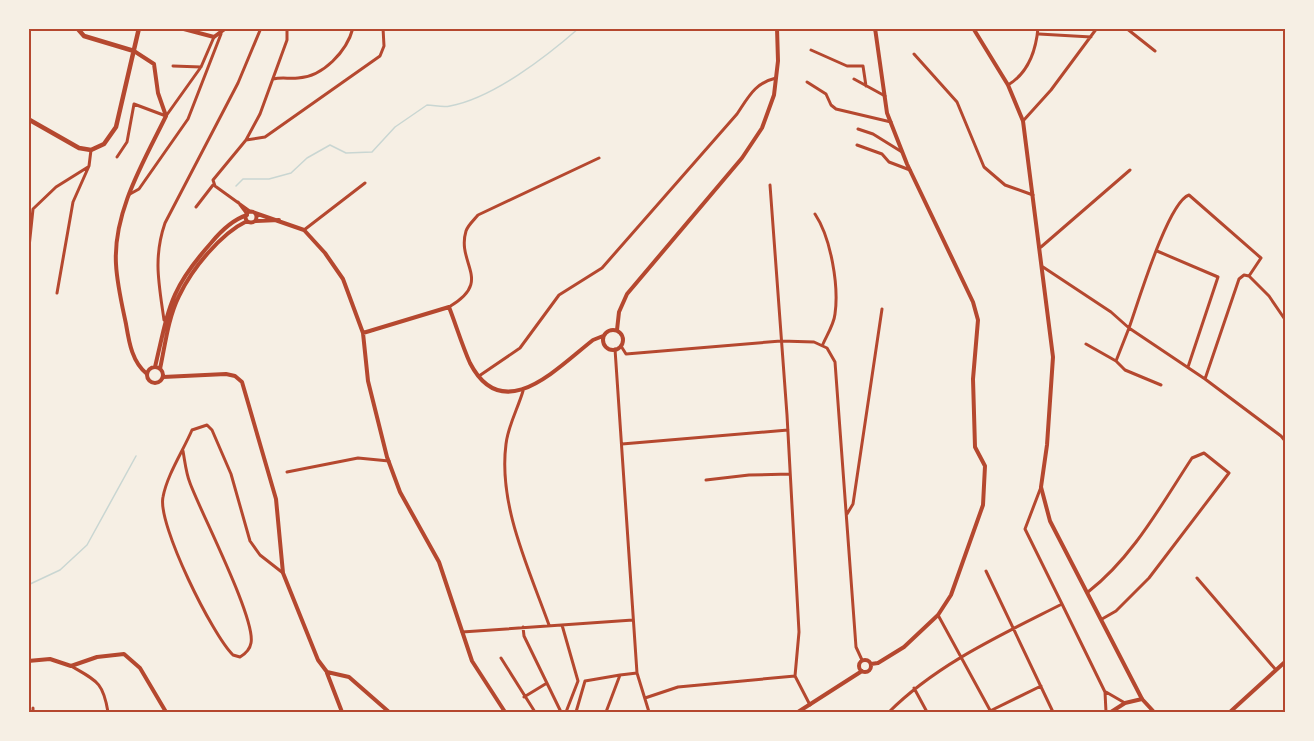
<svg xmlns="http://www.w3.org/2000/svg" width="1314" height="741" font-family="Spectral,serif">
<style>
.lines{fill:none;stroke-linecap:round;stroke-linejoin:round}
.stream{stroke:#c9d6d2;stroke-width:1.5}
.minor{stroke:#b5482f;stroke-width:3}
.tertiary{stroke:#b5482f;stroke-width:4}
.secondary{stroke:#b5482f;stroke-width:4}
.primary{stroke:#b5482f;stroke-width:4.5}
.neatline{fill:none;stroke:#b5482f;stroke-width:2}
</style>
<rect width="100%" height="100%" fill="#f6efe4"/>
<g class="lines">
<path class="stream" d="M236,186L243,179H269L291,173L307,158L330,145L346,153L372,152L395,127L427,105C434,105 443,108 450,106C493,98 546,57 579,28
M28,585L60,570L87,545L136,456"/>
<path class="minor" d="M869,28L875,30
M1126,28L1155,51
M1039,34L1091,37
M811,50L847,66H863L866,86
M914,54L957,102L984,167L1005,185L1033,195
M173,66L201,67
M273,79C282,77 289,79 298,78C323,77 347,51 353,28
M854,79L885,96
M807,82L826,94L831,105L836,109L891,122
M1008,85C1028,73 1036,50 1038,28
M1023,121L1051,90L1097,28
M858,129L873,134L902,152
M246,140L265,137L380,56L384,46L383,28
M857,145L882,154L889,162L910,170
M117,157L127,142L134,104L166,116L201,67L214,37
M770,185L787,415L799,632L795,676L810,705
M130,194L139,189L188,119L221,34
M238,202L247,214
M196,207L213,185
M251,212L215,186L213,180L246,140L260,114L287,40V28
M815,214C831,238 839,286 835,314C834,324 827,335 823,344
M304,230L365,183
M1041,247L1130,170
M1157,251L1218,277L1188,367
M28,257L33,209L56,187L88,167
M1043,267L1111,312L1129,328C1138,303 1168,202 1189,195L1261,258L1249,276L1244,275L1239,279L1205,379L1129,328L1116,361L1086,344
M1249,276L1269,296L1286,321
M57,293L73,202L89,166L91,150
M449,307C494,281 456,264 466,231C468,225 474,220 478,215L599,158
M164,320C159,284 153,258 165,223L238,83L261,28
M621,346L626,354L781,341L814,342L827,348L835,362L856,647L862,660
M615,349L637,673L649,712
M1116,361L1125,370L1161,385
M479,376L520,348L559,295L602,268L737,114C749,96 755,83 776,78
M1205,379L1281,436L1286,442
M523,391C518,408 508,426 506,444C498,505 529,569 549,625
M622,444L788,430
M183,451C185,462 186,473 190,483C201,513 256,619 251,643C250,649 245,654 240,657L233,655C213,636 157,524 163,497C167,475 183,451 192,430L207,425L212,430L231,474L250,541L260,555L283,573
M287,472L358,458L389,461
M706,480L749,475L790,474
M847,514L853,504L882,309
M986,571L1053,712
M1197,578L1276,670
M1088,592C1133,557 1161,505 1192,458L1204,453L1229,473L1149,578L1116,611L1102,619
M1062,604L1105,692L1106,712
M938,615L991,712
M562,625L578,681L566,712
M523,627L524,636L561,712
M462,632L633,620
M501,658L535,712
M71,666C97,681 103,682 108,712
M914,688L927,712
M1106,692L1125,703
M524,697L547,683
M645,698L678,687L795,676
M990,711L1041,686
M33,712V708
M576,712L585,681L620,675
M606,712L620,675L637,673
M889,712C937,664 1001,635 1062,604L1025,529L1041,487"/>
<path class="tertiary" d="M180,28L214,37L226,28
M973,28L1008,85L1023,121L1053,357L1047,445L1041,487L1050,521L1142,699
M134,51L154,64L158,93L166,116C144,161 113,212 116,264C117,284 122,305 126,324C129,342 132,362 147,374
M245.5 217a5.5 5.5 0 1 1 11 0a5.5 5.5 0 1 1-11 0Z
M255,213L304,230L325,253L343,279L363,333L368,381L387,457L400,492L439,562L472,661L505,712
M256,221L279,220
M603 340a10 10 0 1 1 20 0a10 10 0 1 1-20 0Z
M617,330L619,312L627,294L742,158L762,128L774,95L778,61L777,28
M363,333L449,307C456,325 462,345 470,363C503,427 557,368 593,340L603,336
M147 375a8 8 0 1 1 16 0a8 8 0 1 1-16 0Z
M155,367C169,308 169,290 211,243C220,232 232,220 247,215
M160,369C165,346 168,318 179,296C192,269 220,234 247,221
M163,377L226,374L235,376L242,382L276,499L283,573L318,660L327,672L349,677L389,712
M859 666a6 6 0 1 1 12 0a6 6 0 1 1-12 0Z
M28,661L50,659L71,666L97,657L124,654L140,668L166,712
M871,664L878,663L904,647L938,615L951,595L983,505L985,466L975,447L973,379L978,320L973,302L907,164L887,113L875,28
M327,673L342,712
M798,712L862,671"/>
<path class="secondary" d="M1111,712L1125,703L1142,699L1154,712
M1230,712L1286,661"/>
<path class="primary" d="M77,28L84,36L134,51
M28,119L79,148L91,150L104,144L116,127L139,28"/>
</g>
<rect width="1314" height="741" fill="none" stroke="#f6efe4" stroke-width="60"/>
<rect x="30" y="30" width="1254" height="681" class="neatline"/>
</svg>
